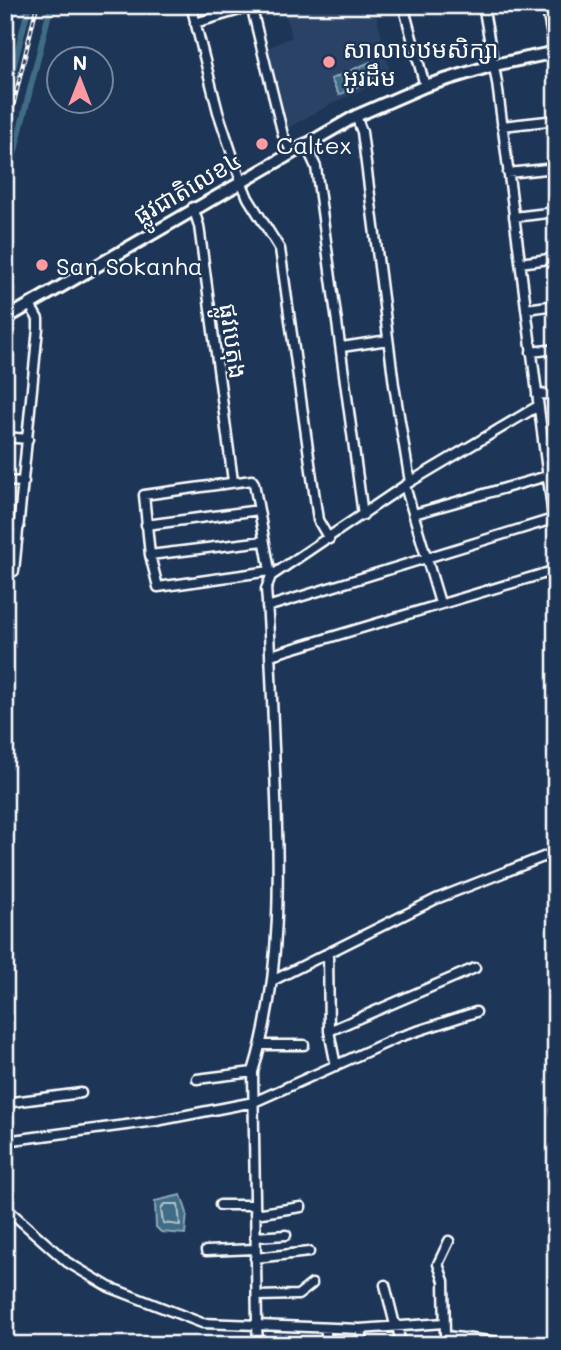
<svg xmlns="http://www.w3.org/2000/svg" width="561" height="1350" font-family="Mali,'Noto Sans Khmer',sans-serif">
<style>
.built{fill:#2c4266}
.water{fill:#416d85;stroke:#8da7b6;stroke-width:2}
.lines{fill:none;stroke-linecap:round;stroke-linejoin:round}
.shore{stroke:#b3c5ce;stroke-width:2}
.canal{stroke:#416d85;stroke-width:6}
.minor-casing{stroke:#fff;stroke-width:13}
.highway-casing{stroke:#fff;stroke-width:16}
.minor{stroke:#1d3557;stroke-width:8}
.highway{stroke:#1d3557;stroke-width:10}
.rail-casing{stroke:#fff;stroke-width:4.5}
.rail{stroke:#1d3557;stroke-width:2;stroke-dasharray:5;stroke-linecap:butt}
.poi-dot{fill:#ff9aa2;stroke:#1d3557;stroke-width:2.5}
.labels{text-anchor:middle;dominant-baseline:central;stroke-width:5;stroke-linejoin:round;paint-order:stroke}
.poi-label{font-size:24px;fill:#fff;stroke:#1d3557;text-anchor:start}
.street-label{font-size:24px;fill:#fff;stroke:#1d3557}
</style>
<rect width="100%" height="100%" fill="#1d3557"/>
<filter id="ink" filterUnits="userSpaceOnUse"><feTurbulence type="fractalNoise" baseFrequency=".0143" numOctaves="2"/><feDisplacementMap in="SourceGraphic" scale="14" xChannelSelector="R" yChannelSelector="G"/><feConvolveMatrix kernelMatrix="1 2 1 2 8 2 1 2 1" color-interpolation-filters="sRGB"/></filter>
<g filter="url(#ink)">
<path class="built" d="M283,5H374L391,77L331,104L286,129L267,48L292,37Z"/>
<path class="water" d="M370,62L377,77L339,95L331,79Z
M181,1195L187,1213L185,1234L161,1232L156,1227L155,1201Z"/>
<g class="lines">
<path class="shore" d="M164,1204H178L180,1225L163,1223L161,1210Z"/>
<path class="canal" d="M5,101L29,5
M5,191L51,5"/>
<g class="minor-casing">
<path id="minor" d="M191,5L218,112L241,181L248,198L280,249L318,520L329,539
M251,5L283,135L291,151
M403,5L425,86
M483,5L497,83L556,540
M546,5L555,52
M195,23L257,5
M356,116L362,132L394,385L410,482
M502,126L556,120
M305,143L316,167L363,515
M508,173L556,168
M193,207L199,226L233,481
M514,217L556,212
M520,263L556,258
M526,309L556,305
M342,347L388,340
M531,352L556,349
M537,395L556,393
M5,437L28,439
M543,441L556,440
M5,481L24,482
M405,486L440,603
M414,514L547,476
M5,525L19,527
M146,525L259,510
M150,555L264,541
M5,570L14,571L38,328V319L30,305
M270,571L158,587L150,555L144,495L252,480L254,483L271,576
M267,607L553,519
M271,655L556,570
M328,953L329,1031L336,1066
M274,980L436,899L556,852
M329,1031L475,968
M261,1045H304
M197,1079L253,1072
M5,1103L81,1093
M5,1141L156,1121L254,1102L399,1037L476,1012
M220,1205H255
M5,1207L67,1262L109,1287L202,1323L257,1325L258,1345
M255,1214L301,1207
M255,1237L286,1235
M449,1241L438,1264L444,1281L445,1336L528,1345
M206,1251L255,1249
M255,1258L309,1252
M385,1285L395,1325
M257,1296L298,1295L312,1284
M444,1323L360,1329L257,1325L253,1072C283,973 279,873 275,770C272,710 271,649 266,589L271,576L410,482L538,406
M397,1325L401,1345
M325,1328L328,1345
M360,1329L364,1345"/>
</g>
<g class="highway-casing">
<path id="highway" d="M5,319L356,116L425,86L494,65L556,52"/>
</g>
<use href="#minor" class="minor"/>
<use href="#highway" class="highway"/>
<g class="rail-casing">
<path id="rail" d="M5,140L37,5"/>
</g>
<use href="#rail" class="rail"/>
</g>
</g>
<g class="poi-dot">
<circle cx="329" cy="62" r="7"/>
<circle cx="262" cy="144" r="7"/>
<circle cx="42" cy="265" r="7"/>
</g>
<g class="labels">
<g class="poi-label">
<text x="343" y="48">សាលាបឋមសិក្សា<tspan x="343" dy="28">អូរដឹម</tspan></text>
<text x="276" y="144">Caltex</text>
<text x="56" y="265">San Sokanha</text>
</g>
<g class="street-label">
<text transform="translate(187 187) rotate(-30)">ផ្លូវជាតិលេខ៤</text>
<text transform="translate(234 341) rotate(82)">ផ្លូវបេតុង</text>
</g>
</g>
<rect width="561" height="1350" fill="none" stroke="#1d3557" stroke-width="28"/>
<rect x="14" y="14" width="533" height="1322" fill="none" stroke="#fff" stroke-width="2.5" filter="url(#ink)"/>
<g transform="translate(80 80)"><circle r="33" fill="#1d3557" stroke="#77869a" stroke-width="2"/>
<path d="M0-5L12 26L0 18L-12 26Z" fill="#ff9aa2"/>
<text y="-10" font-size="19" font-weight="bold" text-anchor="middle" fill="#ffffff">N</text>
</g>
</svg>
